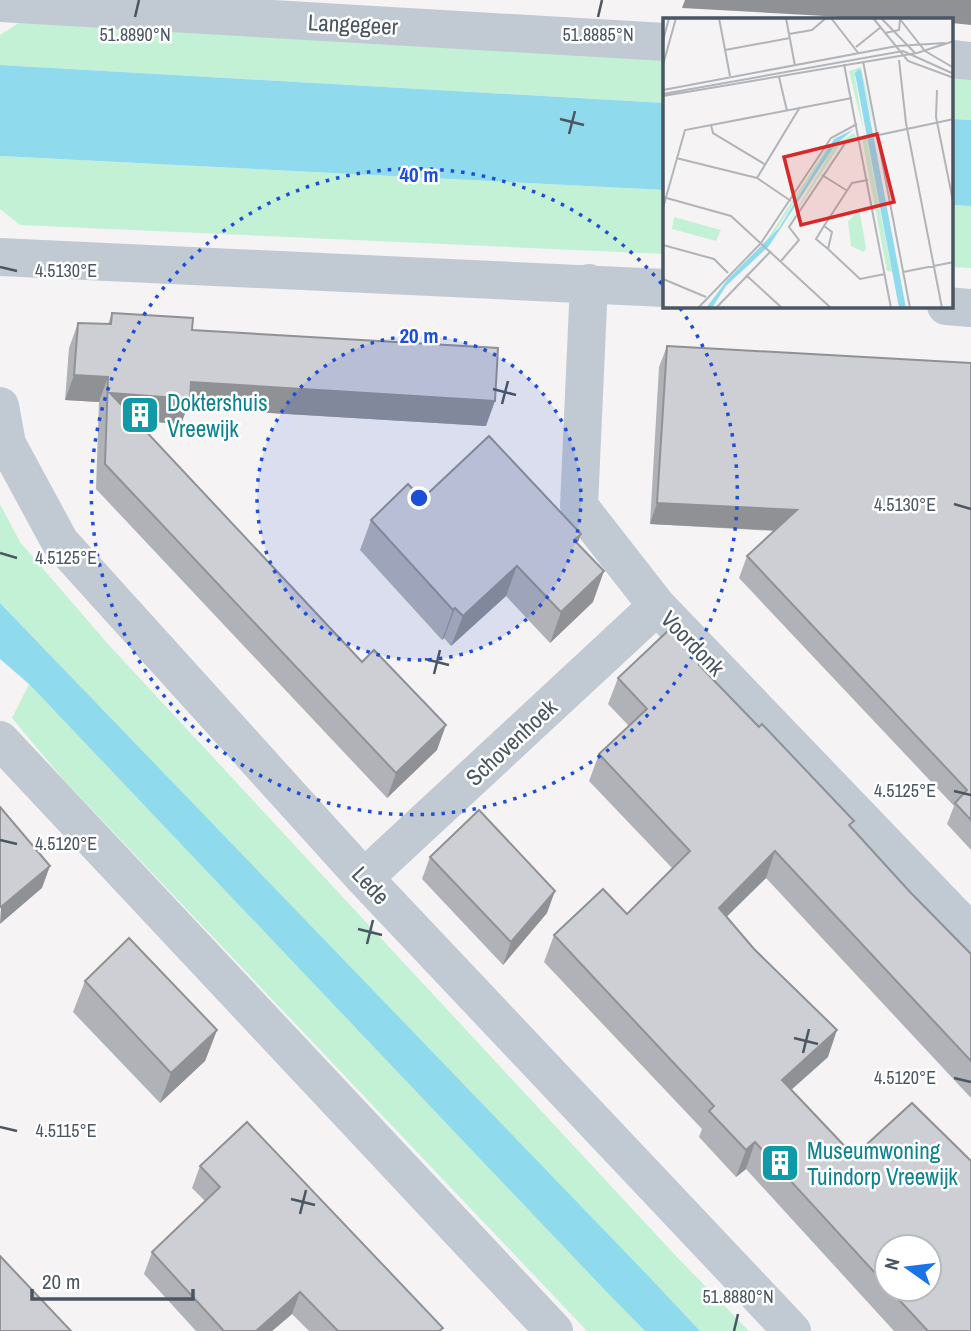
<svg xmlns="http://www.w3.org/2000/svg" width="971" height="1331" font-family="'Archivo Narrow',sans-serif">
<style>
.green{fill:#c3f1d5}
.water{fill:#90daee}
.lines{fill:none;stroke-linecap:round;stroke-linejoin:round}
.minor{stroke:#c1cad2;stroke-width:38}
.wall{fill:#b0b2b7;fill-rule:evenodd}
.shaded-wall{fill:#909195}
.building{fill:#cdcfd5;stroke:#909195;stroke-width:2}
.ticks{fill:none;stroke:#4a5661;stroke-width:2.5}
.ring{fill:none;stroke:#1d4ed8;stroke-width:3.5;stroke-dasharray:3.5 7}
.labels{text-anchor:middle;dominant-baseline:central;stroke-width:5;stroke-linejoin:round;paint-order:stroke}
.street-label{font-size:23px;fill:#4a5661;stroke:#fff}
.culture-label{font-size:23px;fill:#0d838f;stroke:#fff;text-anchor:start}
.inset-road{fill:none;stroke:#b1b4b9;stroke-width:2}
.view{fill:#d62828;fill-opacity:0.15;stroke:#d62828;stroke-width:3.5}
.inset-edge{fill:none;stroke:#4a5661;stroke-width:3.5}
.ticks-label{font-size:18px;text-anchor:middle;fill:#4a5661;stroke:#fff;stroke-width:5;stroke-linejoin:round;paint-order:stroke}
.centre{fill:#1d4ed8;stroke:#fff;stroke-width:3.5}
.ring-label{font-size:21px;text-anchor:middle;font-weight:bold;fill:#1d4ed8;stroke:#fff;stroke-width:5;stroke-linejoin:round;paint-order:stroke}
</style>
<rect width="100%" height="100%" fill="#f5f3f3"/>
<path class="green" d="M25,19L665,57V103L0,65V35Z
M952,75L971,76V120L952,119Z
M0,156L665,190V254L20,225L0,209Z
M952,205L971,206V268L952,267Z
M0,504L20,542L107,643L675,1255L749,1331H700L0,603Z
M29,684L645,1331H587L63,779L12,718Z"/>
<path class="water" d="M0,65L665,103V190L0,156Z
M952,119L971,120V206L952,205Z
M0,603L654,1282L700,1331H645L602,1287L29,684L0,659Z"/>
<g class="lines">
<path class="minor" d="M0,3L665,42
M952,59L971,61
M0,257L665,288
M589,283L579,506L657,606L971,933
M946,306L971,308
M0,406L7,444L60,542L364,878L792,1331
M0,740L554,1331
M364,878L657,606"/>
</g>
<path class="wall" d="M112,313L192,330L486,426L187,408L181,424L136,421L437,750L387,798L96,489L99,402L65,400L69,348L78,323L108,324Z
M667,346L971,363V850L947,824L954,806L739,578L747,556L774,531L650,524L659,367Z
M422,499L578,544L593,602L550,643L506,596L451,646L444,638L442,640L360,550L371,520Z
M701,667L910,892L971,954V1098L766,878L726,917L828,1057L791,1090L971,1331H894L746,1169L736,1177L699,1137L702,1129L544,962L554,935L627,914L672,868L589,781L599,754L629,726L608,704L618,678ZM887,1247L929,1289H887Z
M430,857L547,913L503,965L422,879Z
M85,981L217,1030L205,1061L160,1103L73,1012Z
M200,1166L441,1331H309L292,1314L272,1331H196L144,1274L152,1252L205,1201L192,1188Z"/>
<path class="shaded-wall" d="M685,0H971V25L952,23V19H879L682,8Z
M74,375L108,377L99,402L65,400Z
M191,382L495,401L486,426L187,408L181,424L107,418L110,393Z
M657,503L797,510L789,531L650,524Z
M581,534L570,565L574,540Z
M517,566L506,596L451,646L463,616Z
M604,571L593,602L550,643L561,612Z
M455,608L444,638L442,640L453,610Z
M446,725L437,750L387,798L396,773Z
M775,851L766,878L709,934L719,908Z
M50,866L42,888L0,924L1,907Z
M555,891L547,913L503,965L511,942Z
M217,1030L205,1061L160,1103L171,1073Z
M837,1030L828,1057L773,1106L782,1080Z
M755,1142L746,1169L736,1177L746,1150Z
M300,1292L292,1314L272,1331H256Z"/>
<path class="building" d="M112,313L193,318L192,330L498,348L495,401L191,382L190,399L110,393L362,662L374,650L446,725L396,773L105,464L108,377L74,375L78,323L111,324Z
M667,346L971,363V820L955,803L967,790L747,556L797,510L657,503Z
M489,436L581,534L574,540L604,571L561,612L517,566L463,616L455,608L453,610L371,520L408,484L422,499Z
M671,628L703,661L699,665L759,727L762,724L854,821L849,825L910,892L971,954V1061L775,851L719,908L754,949L837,1030L782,1080L854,1156L912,1103L971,1161V1331H928L889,1289H929V1247H887V1286L755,1142L746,1150L709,1111L714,1106L554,935L603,889L627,914L690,851L599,754L647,709L618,678Z
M0,807L50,866L1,907L0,906Z
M479,810L555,891L511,942L430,857Z
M129,938L217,1030L171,1073L85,981Z
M247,1122L443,1328L439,1331H338L300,1292L256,1331H224L152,1252L220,1187L200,1166Z
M0,1256L71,1331H0Z"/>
<path class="ticks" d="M135,17L139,0M598,17L602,0M560,119L584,125M569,134L575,111M0,267L17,271M493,389L516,395M502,404L508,381M954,504L971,509M0,553L17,558M425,659L449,665M434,674L440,650M954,791L971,795M0,840L17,844M358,929L382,935M367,944L373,920M794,1038L818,1044M803,1053L809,1029M954,1078L971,1082M0,1127L17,1131M291,1199L315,1205M300,1214L306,1190M734,1331L738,1314"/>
<circle cx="419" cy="498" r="162" fill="#1d4ed8" fill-opacity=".12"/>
<g class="ring">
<circle cx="419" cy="498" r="162"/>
<path d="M680 308A323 323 0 1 1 665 288"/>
</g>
<defs>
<g id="building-square" transform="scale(2.0125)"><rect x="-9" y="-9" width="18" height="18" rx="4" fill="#0f9aa8" stroke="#fff"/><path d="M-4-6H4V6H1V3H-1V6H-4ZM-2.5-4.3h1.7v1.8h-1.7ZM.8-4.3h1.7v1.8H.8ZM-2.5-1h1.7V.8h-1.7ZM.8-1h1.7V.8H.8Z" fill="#fff"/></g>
</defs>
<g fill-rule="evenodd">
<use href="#building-square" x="140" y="415"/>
<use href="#building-square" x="780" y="1163"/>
</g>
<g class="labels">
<g class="street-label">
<text transform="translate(353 24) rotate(3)">Langegeer</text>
<text transform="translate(693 643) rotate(46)">Voordonk</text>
<text transform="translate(511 742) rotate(-43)">Schovenhoek</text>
<text transform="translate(371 885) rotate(47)">Lede</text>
</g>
<g class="culture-label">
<text x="167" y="402">Doktershuis<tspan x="167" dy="26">Vreewijk</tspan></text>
<text x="807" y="1150">Museumwoning<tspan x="807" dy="26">Tuindorp Vreewijk</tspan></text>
</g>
</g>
<g transform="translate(663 18)">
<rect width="290" height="290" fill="#f5f3f3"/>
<path d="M198,49L212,113L196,51L192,59L201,115L186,53ZM191,115L193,119L177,127L122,211L172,127ZM203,118L229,254L224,253L199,121ZM164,129L167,130L104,226L102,225ZM196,191L203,230L201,234L188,228L185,204ZM11,199L58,212L53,223L9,211Z" fill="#c3f1d5"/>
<path d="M196,51L198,53L243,290H236L192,55ZM191,111L172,127L106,228L63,268L49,290H43L65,261L116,210L171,121Z" fill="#90daee"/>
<path class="inset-road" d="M56,0L67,58M123,0L132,48M168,0L196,36M210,0L245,43L291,60M218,0L253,36M236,0L262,33L291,50M222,15L236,12L237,2M126,16L149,12L163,0M0,23L6,0M193,29L218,9M62,32L127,20M236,42L243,105L279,290M200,43L247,290M181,46L228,290M0,47L13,0M116,59L124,93M0,72L234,28L282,25M274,72L273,99L291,188M0,76L240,33L291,56M0,78L254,35L291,23M48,107L50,115L103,147M13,140L94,160L128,183M159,157L183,172M94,160L137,89M0,179L68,198L168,290M0,190L22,112L189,80M161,208L189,165L205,162M161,208L169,214L165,231L153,221ZM0,227L51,241L65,255M165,231L197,261L222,256M118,243L136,222L126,209L183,124L291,101M240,254L291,244M83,257L119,290M0,261L43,279M35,290L98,225L168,120L194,106M53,290L108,233"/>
<path class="view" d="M214,116L231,184L138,207L121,139Z"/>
<rect width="290" height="290" class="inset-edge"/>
</g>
<g class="ticks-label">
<text x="135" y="41">51.8890°N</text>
<text x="598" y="41">51.8885°N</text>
<text x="66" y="277">4.5130°E</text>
<text x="905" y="511">4.5130°E</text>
<text x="66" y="564">4.5125°E</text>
<text x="905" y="797">4.5125°E</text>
<text x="66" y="850">4.5120°E</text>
<text x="905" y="1084">4.5120°E</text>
<text x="66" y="1137">4.5115°E</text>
<text x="738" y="1303">51.8880°N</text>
</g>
<circle cx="419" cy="498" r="10" class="centre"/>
<g class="ring-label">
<text x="419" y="182">40 m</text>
<text x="419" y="343">20 m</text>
</g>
<g transform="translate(908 1268) rotate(284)"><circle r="33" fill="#ffffff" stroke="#b7bbc0" stroke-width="2"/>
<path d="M0-5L12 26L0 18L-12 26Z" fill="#1a73e8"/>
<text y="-10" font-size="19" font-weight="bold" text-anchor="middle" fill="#4a5661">N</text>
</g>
<path d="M32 1289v10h161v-10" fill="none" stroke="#4a5661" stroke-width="3.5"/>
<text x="42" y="1289" font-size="21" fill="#4a5661" stroke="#ffffff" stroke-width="5" paint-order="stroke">20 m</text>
</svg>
